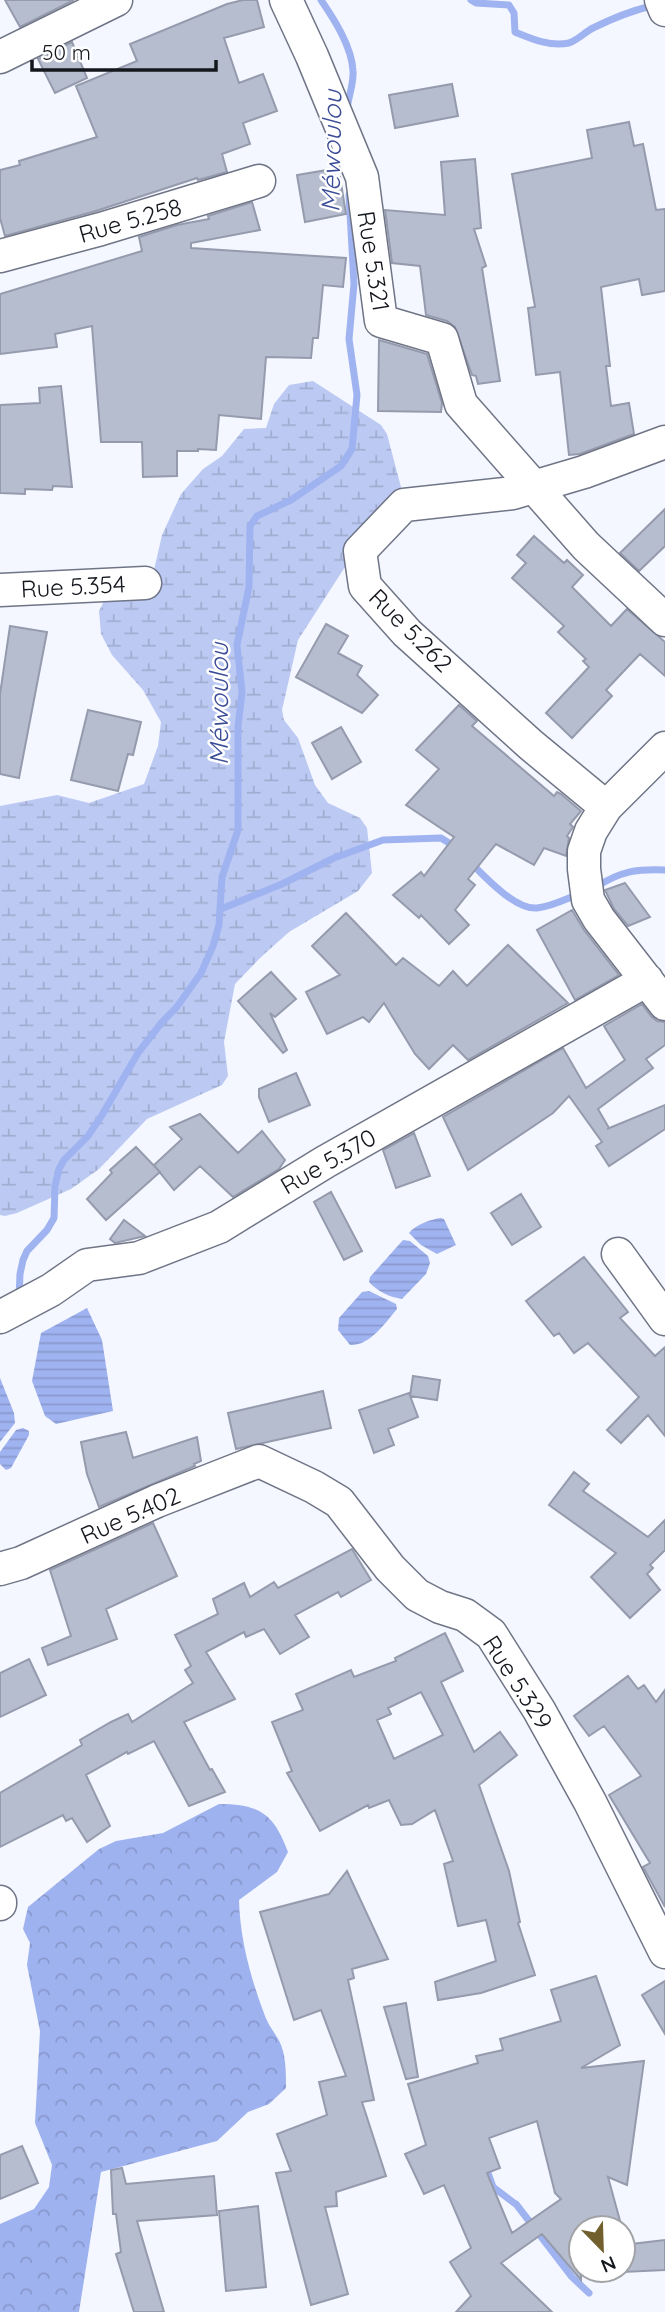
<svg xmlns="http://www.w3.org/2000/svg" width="665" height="2312" font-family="Quicksand,sans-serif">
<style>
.forest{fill:url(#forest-crowns)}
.wetland{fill:url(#wetland-marsh)}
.water{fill:url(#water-rules)}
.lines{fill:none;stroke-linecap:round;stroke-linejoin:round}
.stream{stroke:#a0b3f1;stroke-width:7}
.building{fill:#b6bdcf;stroke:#959bad;stroke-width:2;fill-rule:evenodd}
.minor-casing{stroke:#6f7586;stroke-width:35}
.minor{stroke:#fff;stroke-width:32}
.labels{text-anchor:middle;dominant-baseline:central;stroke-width:5;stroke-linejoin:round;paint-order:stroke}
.street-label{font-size:24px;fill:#14171d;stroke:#fff}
.water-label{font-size:26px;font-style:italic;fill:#3c4d97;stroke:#fff}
</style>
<defs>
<pattern id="forest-crowns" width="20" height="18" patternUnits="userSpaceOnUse" patternTransform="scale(1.75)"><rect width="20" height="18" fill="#9fb2f0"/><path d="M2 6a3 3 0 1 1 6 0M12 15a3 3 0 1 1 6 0" fill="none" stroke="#8898cd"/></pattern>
<pattern id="wetland-marsh" width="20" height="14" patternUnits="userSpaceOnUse" patternTransform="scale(1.75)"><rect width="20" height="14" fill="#bccaf3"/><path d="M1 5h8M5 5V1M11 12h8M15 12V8" fill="none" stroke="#a1add0"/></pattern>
<pattern id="water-rules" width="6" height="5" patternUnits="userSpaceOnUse" patternTransform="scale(1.75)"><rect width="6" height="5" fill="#a0b3f1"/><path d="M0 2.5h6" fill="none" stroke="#8999ce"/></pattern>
</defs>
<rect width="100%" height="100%" fill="#f4f7ff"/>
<path class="forest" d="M219,1804C260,1804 274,1814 288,1852L277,1872L239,1900C240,1940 251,1979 265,2016C269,2027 277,2035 281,2045C286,2058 286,2073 286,2088L269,2104L248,2112L217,2141L101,2172L79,2312H0V2224L34,2209L49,2187L52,2165L35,2123L40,2031L27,1965L30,1943L23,1929L28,1907L99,1849L116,1841L163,1833Z"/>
<path class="wetland" d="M313,381L381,425L387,434L402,491L343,570L298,640L282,710L284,720L298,738L315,785L328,803L360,818L367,828L372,873L358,891L289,932L260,958L235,984L224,1042L228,1076L222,1085L147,1119L99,1169L71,1189L17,1213L5,1216L0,1215V806L57,795L89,803L144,784L158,746L161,722L143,690L112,655L101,634L99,611L104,601L147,578L154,570L162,535L181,494L203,469L222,456L244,429L266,428L274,404L289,385Z"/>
<path class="water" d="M441,1218L444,1219L456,1245L437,1254L421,1245L409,1233C415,1225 431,1219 441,1218Z
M403,1240L410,1241L428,1256L430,1263L426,1274L402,1299C390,1297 378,1292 369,1282L370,1277Z
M369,1291L396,1304L397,1309C385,1323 370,1346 350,1345L338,1330L339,1318L362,1292Z
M87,1308L102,1340L113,1411L56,1424L45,1416L32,1381L41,1333Z
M0,1378L14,1413L15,1423L0,1442Z
M23,1428L29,1431V1435L11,1468L6,1470L0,1464V1452L16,1430Z"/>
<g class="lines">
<path class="stream" d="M321,0C334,19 352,47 353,71C354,84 348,97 347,110
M471,0L476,3L509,5L514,13L515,32C532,39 550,47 569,43C578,40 585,32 593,28C611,19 631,11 651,6L649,1
M470,862C484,876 515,910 537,908C551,907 566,899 579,894
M596,887C621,871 636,869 665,870
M221,909L282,884L334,858L383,840L441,838L457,848
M19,1297L20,1274L23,1260L27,1251L47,1230L54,1218L55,1186L59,1169L64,1160L88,1136L102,1115L138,1053L162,1022L176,1008L201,973L213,946L219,925L222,877L238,830V727L242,692L237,645L249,587L250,526L257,516L291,500L341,466L352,449L357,395L349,339L354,284L349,195
M488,2173L493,2187L514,2203
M516,2204L572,2277L589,2293"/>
</g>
<path class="building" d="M5,0H74L20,27Z
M243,0H257L264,27L224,38L239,83L263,74L277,111L243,123L250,144L222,154L227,172L198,180L197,178L96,211L5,236L0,218V170L20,165L19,161L97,137L76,86L137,61L130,44L227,4Z
M72,42L87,78L55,93L38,59Z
M452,84L458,116L395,128L389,95Z
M629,122L634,146L643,144L656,210L665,209V291L642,295L639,279L601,287L610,366H606L611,406L629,403L634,434L580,454L569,455L560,372L536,375L528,308L535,307L512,174L592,158L587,130Z
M475,159L481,228L474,229L486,266L482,268L500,381L478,384L476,376L472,375L455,327L447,321L426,315L420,266L392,263L385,210L445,215L441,162Z
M333,169L335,178L340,177L346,214L305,222L297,175Z
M252,202L260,230L191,243V248L346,258L343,287L323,285L318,338H313L311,358L266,357L261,419L219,415L216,450L198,449V451H177V476L143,477L142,442H101L92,326L55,334L57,347L0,354V294L142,251L139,237L177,225L209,219L208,216Z
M379,340L427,354L442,403L441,412L378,411Z
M61,386L72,487L53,486L52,490L25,489V494L0,493V405L40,403L39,388Z
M665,509V546L639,571L620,553Z
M534,536L564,563L567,560L583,575L572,587L611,626L627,609L665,642V676L640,654L606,690L612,696L572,738L546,713L589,667L583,661L586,659L558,632L564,626L512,578L526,563L517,555Z
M326,624L348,636L338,653L362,666L357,675L378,695L362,713L296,677Z
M10,626L47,632L19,778L0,774V694Z
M459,705L477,721L472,726L554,796L557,792L561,794L581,811L570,824L573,827L567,836L569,838L566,856L544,848L534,865L496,844L468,879L475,885L455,910L469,925L449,944L421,915L419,918L393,895L421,872L424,876L454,837L406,805L439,769L416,750Z
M88,710L141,722L133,755L128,754L118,791L71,780Z
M341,727L361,762L332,779L312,743Z
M625,883L650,917L628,926L614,909L605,890Z
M572,910L584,930L619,975L575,1000L537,930Z
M346,913L396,965L403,958L439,986L453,971L467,986L508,945L568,1003L468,1060L453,1045L429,1069L415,1054L384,1003L369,1022L363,1017L327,1034L306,992L340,975L312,946Z
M271,972L296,999L275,1017L270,1013L287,1050L283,1053L238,1001Z
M642,1004L651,1016L657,1021L665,1022V1045L646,1059L653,1068L598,1109L609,1128L607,1129L665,1105V1129L609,1166L596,1146L602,1142L569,1096L553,1113L468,1170L443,1117L563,1048L586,1088L625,1060L604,1026Z
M296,1073L310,1105L269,1122L259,1097V1089Z
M200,1114L238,1153L262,1131L285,1160L279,1169L233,1197L200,1166L174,1190L154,1165L182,1139L170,1127Z
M414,1133L430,1176L396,1188L383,1150Z
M136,1147L160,1172L106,1220L87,1199L112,1173L110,1170Z
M331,1192L362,1251L344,1260L314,1202Z
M521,1194L541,1227L512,1245L491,1213Z
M124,1220L145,1236L115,1243L110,1239Z
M584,1257L628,1312L620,1318L655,1356L665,1347V1436L648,1415L621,1443L607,1430L639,1397L588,1343L574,1353L559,1333L554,1336L526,1301Z
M413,1376L440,1380L437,1400L410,1396Z
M323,1391L331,1428L236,1449L228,1413Z
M409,1393L418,1417L388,1429L394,1445L374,1453L359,1410Z
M126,1432L133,1458L197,1437L201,1461L194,1464L195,1466L99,1507L87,1474L81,1442Z
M574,1472L589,1484L583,1491L648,1537L665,1520V1550L650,1565L653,1568L647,1574L660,1590L630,1618L591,1577L616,1553L549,1505Z
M153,1523L177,1576L106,1609L117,1639L48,1665L42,1648L71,1636L50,1570Z
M352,1549L371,1580L341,1597L338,1592L295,1615L309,1637L280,1654L264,1629L246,1637L244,1632L206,1652L235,1699L184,1722L210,1770L212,1769L225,1792L189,1806L154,1741L128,1754L127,1752L86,1775L110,1826L87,1842L72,1818L66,1821L63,1815L0,1847V1793L82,1745L80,1740L111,1722L128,1714L132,1722L193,1683L185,1670L191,1666L175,1635L218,1614L213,1599L244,1583L250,1597L274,1582L278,1588Z
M445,1633L463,1671L441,1682L474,1752L500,1732L517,1755L479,1785L509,1871L520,1922L518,1923L535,1975L481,1993L438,2000L435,1982L496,1961L486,1920L458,1926L444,1864L453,1861L435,1810L412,1824L401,1825L389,1800L369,1808L368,1805L320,1831L287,1773L292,1771L272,1722L303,1710L296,1694L351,1670L354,1677L396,1661L395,1658ZM421,1692L443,1735L394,1759L377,1720L391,1714L388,1708Z
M29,1659L46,1695L0,1717V1673Z
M628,1676L638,1689L644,1685L656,1702L665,1690V1907L643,1867L650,1863L609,1795L641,1776L604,1726L589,1736L574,1716Z
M347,1871L388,1959L352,1969L354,1978L348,1980L374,2100L362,2102L386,2176L336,2192L337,2206L325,2207L348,2294L311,2305L276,2173L291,2171L277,2134L327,2115L319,2082L346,2076L321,2010L294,2020L260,1912L329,1894Z
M596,1976L620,2045L581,2068L644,2061L627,2185L608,2177L622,2228H581V2280L542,2234L501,2263L552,2312H456L471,2296L450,2262L471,2248L444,2185L424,2194L405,2154L426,2145L408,2084L478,2063L476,2056L503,2050L500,2039L561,2021L551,1990ZM537,2121L555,2193L561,2199L512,2233L487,2173L500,2168L489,2138Z
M665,1981V2034L642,1995Z
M406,2003L418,2077L406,2079L384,2007Z
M22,2146L38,2183L0,2199V2155Z
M122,2168L126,2184L214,2176L217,2215L137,2221L164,2312H134L116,2254L121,2252L116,2214H113L111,2170Z
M258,2206L266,2287L226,2291L219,2211Z
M665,2240V2270L623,2272V2245Z"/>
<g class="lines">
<g class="minor-casing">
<path id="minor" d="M286,0L312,56L362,177L381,321L442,339L461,404L586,546L665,620
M661,0L665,10
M0,57L116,0
M0,256L101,229L259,181
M0,590L145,583
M665,748L606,807L591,831L584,851V869L588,900L599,919L665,1004
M606,807L531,745L407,633L365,586L360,551L404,505L513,493L584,472L665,442
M618,1254L665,1319
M0,1317L51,1290L87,1265L139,1258L219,1227L325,1162L647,980
M0,1569L21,1563L157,1501L259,1461L314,1487L339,1502L390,1568L417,1595L440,1607L465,1615L491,1634L539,1710L590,1802L665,1952
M0,1902V1904"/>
</g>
<use href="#minor" class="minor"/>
</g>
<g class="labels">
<g class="street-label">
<text transform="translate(130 220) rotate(-16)">Rue 5.258</text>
<text transform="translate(374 261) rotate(81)">Rue 5.321</text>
<text transform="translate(73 586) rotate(-3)">Rue 5.354</text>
<text transform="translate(411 630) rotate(45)">Rue 5.262</text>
<text transform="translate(328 1161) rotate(-30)">Rue 5.370</text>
<text transform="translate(130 1515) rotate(-24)">Rue 5.402</text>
<text transform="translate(518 1682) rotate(57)">Rue 5.329</text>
</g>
<g class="water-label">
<text transform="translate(331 151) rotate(-89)">Méwoulou</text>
<text transform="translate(218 704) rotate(-90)">Méwoulou</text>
</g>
</g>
<g transform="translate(602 2249) rotate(157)"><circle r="33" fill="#ffffff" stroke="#a1a2a5" stroke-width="2"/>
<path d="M0-5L12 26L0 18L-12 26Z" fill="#71602e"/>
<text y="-10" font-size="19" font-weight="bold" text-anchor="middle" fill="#14171d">N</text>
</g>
<path d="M32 60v10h184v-10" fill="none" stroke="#14171d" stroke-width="3.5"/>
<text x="42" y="60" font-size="21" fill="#14171d" stroke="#ffffff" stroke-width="5" paint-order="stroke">50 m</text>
</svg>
